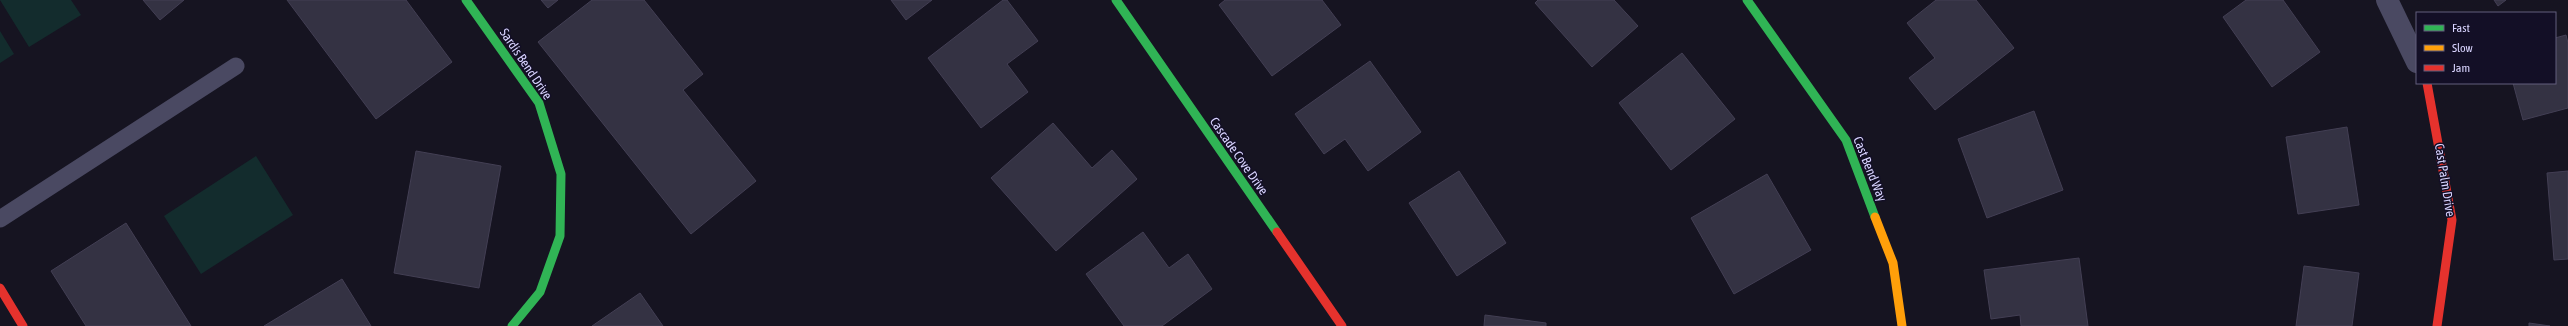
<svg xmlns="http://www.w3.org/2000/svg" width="2568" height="326" font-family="'Asap Condensed',sans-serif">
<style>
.green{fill:#132c2d}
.building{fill:#343243;stroke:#433f54}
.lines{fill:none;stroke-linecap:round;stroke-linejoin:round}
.lane{stroke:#4a4962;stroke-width:17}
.street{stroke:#4a4962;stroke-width:22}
.fast{stroke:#30b455;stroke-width:9}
.slow{stroke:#ff9f0a;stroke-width:9}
.jam{stroke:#e5322d;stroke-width:9}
.labels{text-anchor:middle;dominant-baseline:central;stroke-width:3;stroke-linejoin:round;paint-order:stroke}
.street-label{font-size:13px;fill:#d9d4ff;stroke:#130f26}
</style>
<rect width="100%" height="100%" fill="#161421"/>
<path class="green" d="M0,0H71L81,15L29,47Z
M0,31L14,54L0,63Z
M256,156L293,215L201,274L164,216Z"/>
<path class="building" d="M143,0H184L160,20Z
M287,0H406L452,62L376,119Z
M541,0H558L548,8Z
M592,0H644L703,74L683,90L756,181L691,234L538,42Z
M891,0H932L906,20Z
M1003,0H1007L1038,41L1007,64L1028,92L981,128L928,58Z
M1225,0H1322L1341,25L1272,76L1219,5Z
M1538,0H1614L1638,26L1592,67L1535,3Z
M1936,0H1976L2014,48L1935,110L1909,78L1935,58L1907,23Z
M2246,0H2283L2320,52L2272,87L2223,17Z
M2494,0H2506L2498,6Z
M2566,35L2568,43V108L2523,120L2513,83H2555V38Z
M1682,53L1735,119L1671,170L1619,103Z
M1370,61L1421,132L1368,171L1345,139L1324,154L1295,114Z
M2034,111L2063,190L1987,218L1958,139Z
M1053,123L1092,168L1112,150L1137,179L1056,251L991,178Z
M2347,127L2359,205L2298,214L2286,137Z
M416,151L501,166L479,288L394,273Z
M1459,171L1506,243L1457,276L1409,203Z
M2568,171V259L2554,260L2547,173Z
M1767,174L1811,250L1734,294L1691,218Z
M126,223L191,326H86L51,271Z
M1143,232L1169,268L1188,254L1212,289L1162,326H1124L1086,274Z
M2079,258L2088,326H2021L2020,315L1991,319L1984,270Z
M2304,266L2359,273L2352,326H2296Z
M342,279L371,326H264Z
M640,293L663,326H592Z
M1485,315L1546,323V326H1484Z
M2529,323L2550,326H2529Z"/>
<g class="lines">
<path class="lane" d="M0,219L236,66"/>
<path class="street" d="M2387,0L2417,62"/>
<path class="fast" d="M466,0L539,103L561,174L560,236L540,292L512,326
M1116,0L1277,232
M1747,0L1846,140L1875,217"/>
<path class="slow" d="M1875,217L1893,263L1902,326"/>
<path class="jam" d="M2427,83L2452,220L2437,326
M1277,232L1342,326
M0,288L23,326"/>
</g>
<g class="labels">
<g class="street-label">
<text transform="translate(526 64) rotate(56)">Sardis Bend Drive</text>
<text transform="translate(1239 156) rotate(55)">Cascade Cove Drive</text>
<text transform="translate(1870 169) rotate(68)">Cast Bend Way</text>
<text transform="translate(2445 180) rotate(81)">Cast Palm Drive</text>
</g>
</g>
<rect x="2416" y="12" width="140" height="72" fill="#130f26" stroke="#625e7d"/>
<rect x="2424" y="25" width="20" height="6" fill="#30b455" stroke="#625e7d"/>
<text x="2452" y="32" font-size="12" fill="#d9d4ff">Fast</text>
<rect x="2424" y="45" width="20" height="6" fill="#ff9f0a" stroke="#625e7d"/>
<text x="2452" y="52" font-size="12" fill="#d9d4ff">Slow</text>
<rect x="2424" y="65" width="20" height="6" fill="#e5322d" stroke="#625e7d"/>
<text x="2452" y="72" font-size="12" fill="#d9d4ff">Jam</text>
</svg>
